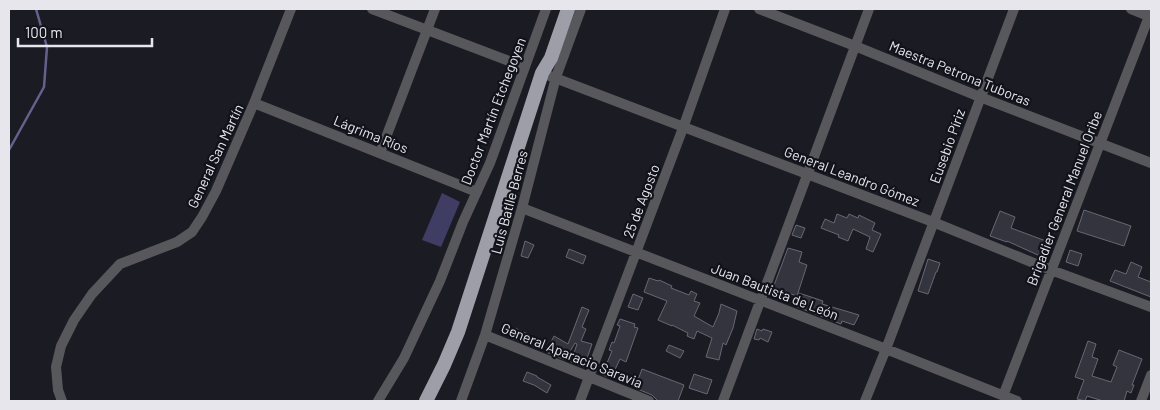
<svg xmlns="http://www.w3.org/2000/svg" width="1160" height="410" font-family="Barlow,sans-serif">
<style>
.green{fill:#403d64}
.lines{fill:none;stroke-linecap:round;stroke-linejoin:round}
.stream{stroke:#64628d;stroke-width:2.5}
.building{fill:#34343e;stroke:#686873}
.minor{stroke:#57575c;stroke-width:10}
.trunk{stroke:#9e9ea9;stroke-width:14}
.labels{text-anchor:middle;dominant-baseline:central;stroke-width:4.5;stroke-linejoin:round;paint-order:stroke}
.street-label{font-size:14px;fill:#e6e6ec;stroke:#12121b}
</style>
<rect width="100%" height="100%" fill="#1b1b24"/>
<path class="green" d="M442,193L460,202L441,247L422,240Z"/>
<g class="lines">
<path class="stream" d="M9,150L44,87L47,47L36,9"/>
</g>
<path class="building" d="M1084,210L1131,226L1124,246L1077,231Z
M1000,211L1015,217L1011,228L1046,241L1040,256L1007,241V242L990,236Z
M837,214L847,218L849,214L858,218L859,215L875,223L872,230L881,234L873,252L866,249L870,237L853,229L848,241L838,237L839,235L821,228L825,219L834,223Z
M796,225L805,228L801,238L792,235Z
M525,241L534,245L528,258L521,256Z
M788,248L802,252L799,262L807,265L797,296L773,288Z
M569,249L586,256L583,264L566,257Z
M1070,250L1082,254L1078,266L1066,262Z
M928,259L940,263L937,272H936L928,294L918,291Z
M1131,262L1142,267L1138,277L1151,282V297L1110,281L1115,270L1126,274Z
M649,278L658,281L659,280L672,286L671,288L689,295L691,291L697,294L694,301L700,303L694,316L713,327L719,313L721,304L737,311L733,328L726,345L723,343L719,360L706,357L712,338L697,331L694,339L687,336L688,333L672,325V326L658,320L667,301L644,292Z
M799,293L823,301L822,304L859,315L854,325L842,321L841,324L795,306Z
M633,294L643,298L638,310L628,307Z
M582,307L589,310L582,327L586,329L581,341L592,344L584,367L571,362L577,344L575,343L565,360L546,352L554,336L568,344Z
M620,319L635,324L634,327L638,328L626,362L620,359L611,378L600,374L603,367L605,368L612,351L609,350L612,342L614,343L620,326L617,325Z
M515,328L530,335L527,344L511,338Z
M757,329L762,331L763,329L772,332L768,342L760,338L759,340L754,339Z
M1088,341L1096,344L1092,357L1098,359L1092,376L1111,382L1117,367L1113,365L1119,350L1142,359L1132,385H1134L1131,393L1127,391L1124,401H1103L1087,396L1085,401L1077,399L1084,380L1075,377Z
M669,345L684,351L680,358L666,351Z
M642,369L684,385L678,401H658L652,395L635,388Z
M527,372L537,376V377L551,385L547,393L534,385L523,381Z
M694,374L712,380L707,394L689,388Z"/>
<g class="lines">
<path class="minor" d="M372,9L525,67
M759,9L855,46L980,97L1151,163
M1131,9L1151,17
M542,73L933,222L1051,270L1151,307
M254,103L477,192
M380,153L435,9
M522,208L886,349L1017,401
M485,335L649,401
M1003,396L1151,11
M62,401L58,390L56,367L61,346L74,320L92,294L120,264L177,242L192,232L202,217L216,191L254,103L291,9
M378,401L404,358L440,281L463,222L490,163L546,9
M461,401L485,335L522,208L556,77L581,9
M580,401L683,128L725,9
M723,401L869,9
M865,401L886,349L1014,9
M1141,401L1151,375"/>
<path class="trunk" d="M426,401L444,365L458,332L542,73L551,58L568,9"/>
</g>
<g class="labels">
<g class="street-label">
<text transform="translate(960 73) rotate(22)">Maestra Petrona Tuboras</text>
<text transform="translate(493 111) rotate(-69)">Doctor Martín Etchegoyen</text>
<text transform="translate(371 134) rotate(22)">Lágrima Ríos</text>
<text transform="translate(947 146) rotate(-70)">Eusebio Píriz</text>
<text transform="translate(215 156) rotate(-65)">General San Martín</text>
<text transform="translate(852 176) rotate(21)">General Leandro Gómez</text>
<text transform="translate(1064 198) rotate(-69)">Brigadier General Manuel Oribe</text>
<text transform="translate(641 201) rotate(-69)">25 de Agosto</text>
<text transform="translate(509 202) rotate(-75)">Luis Batlle Berres</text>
<text transform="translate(775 291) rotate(21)">Juan Bautista de León</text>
<text transform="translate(572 355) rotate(22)">General Aparacio Saravia</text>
</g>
</g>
<rect width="1160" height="410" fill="none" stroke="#e6e6ec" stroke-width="20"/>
<path d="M18 38v8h134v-8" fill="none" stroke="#e6e6ec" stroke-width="2.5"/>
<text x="25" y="38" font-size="15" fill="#e6e6ec" stroke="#12121b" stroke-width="4" paint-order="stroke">100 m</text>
</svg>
